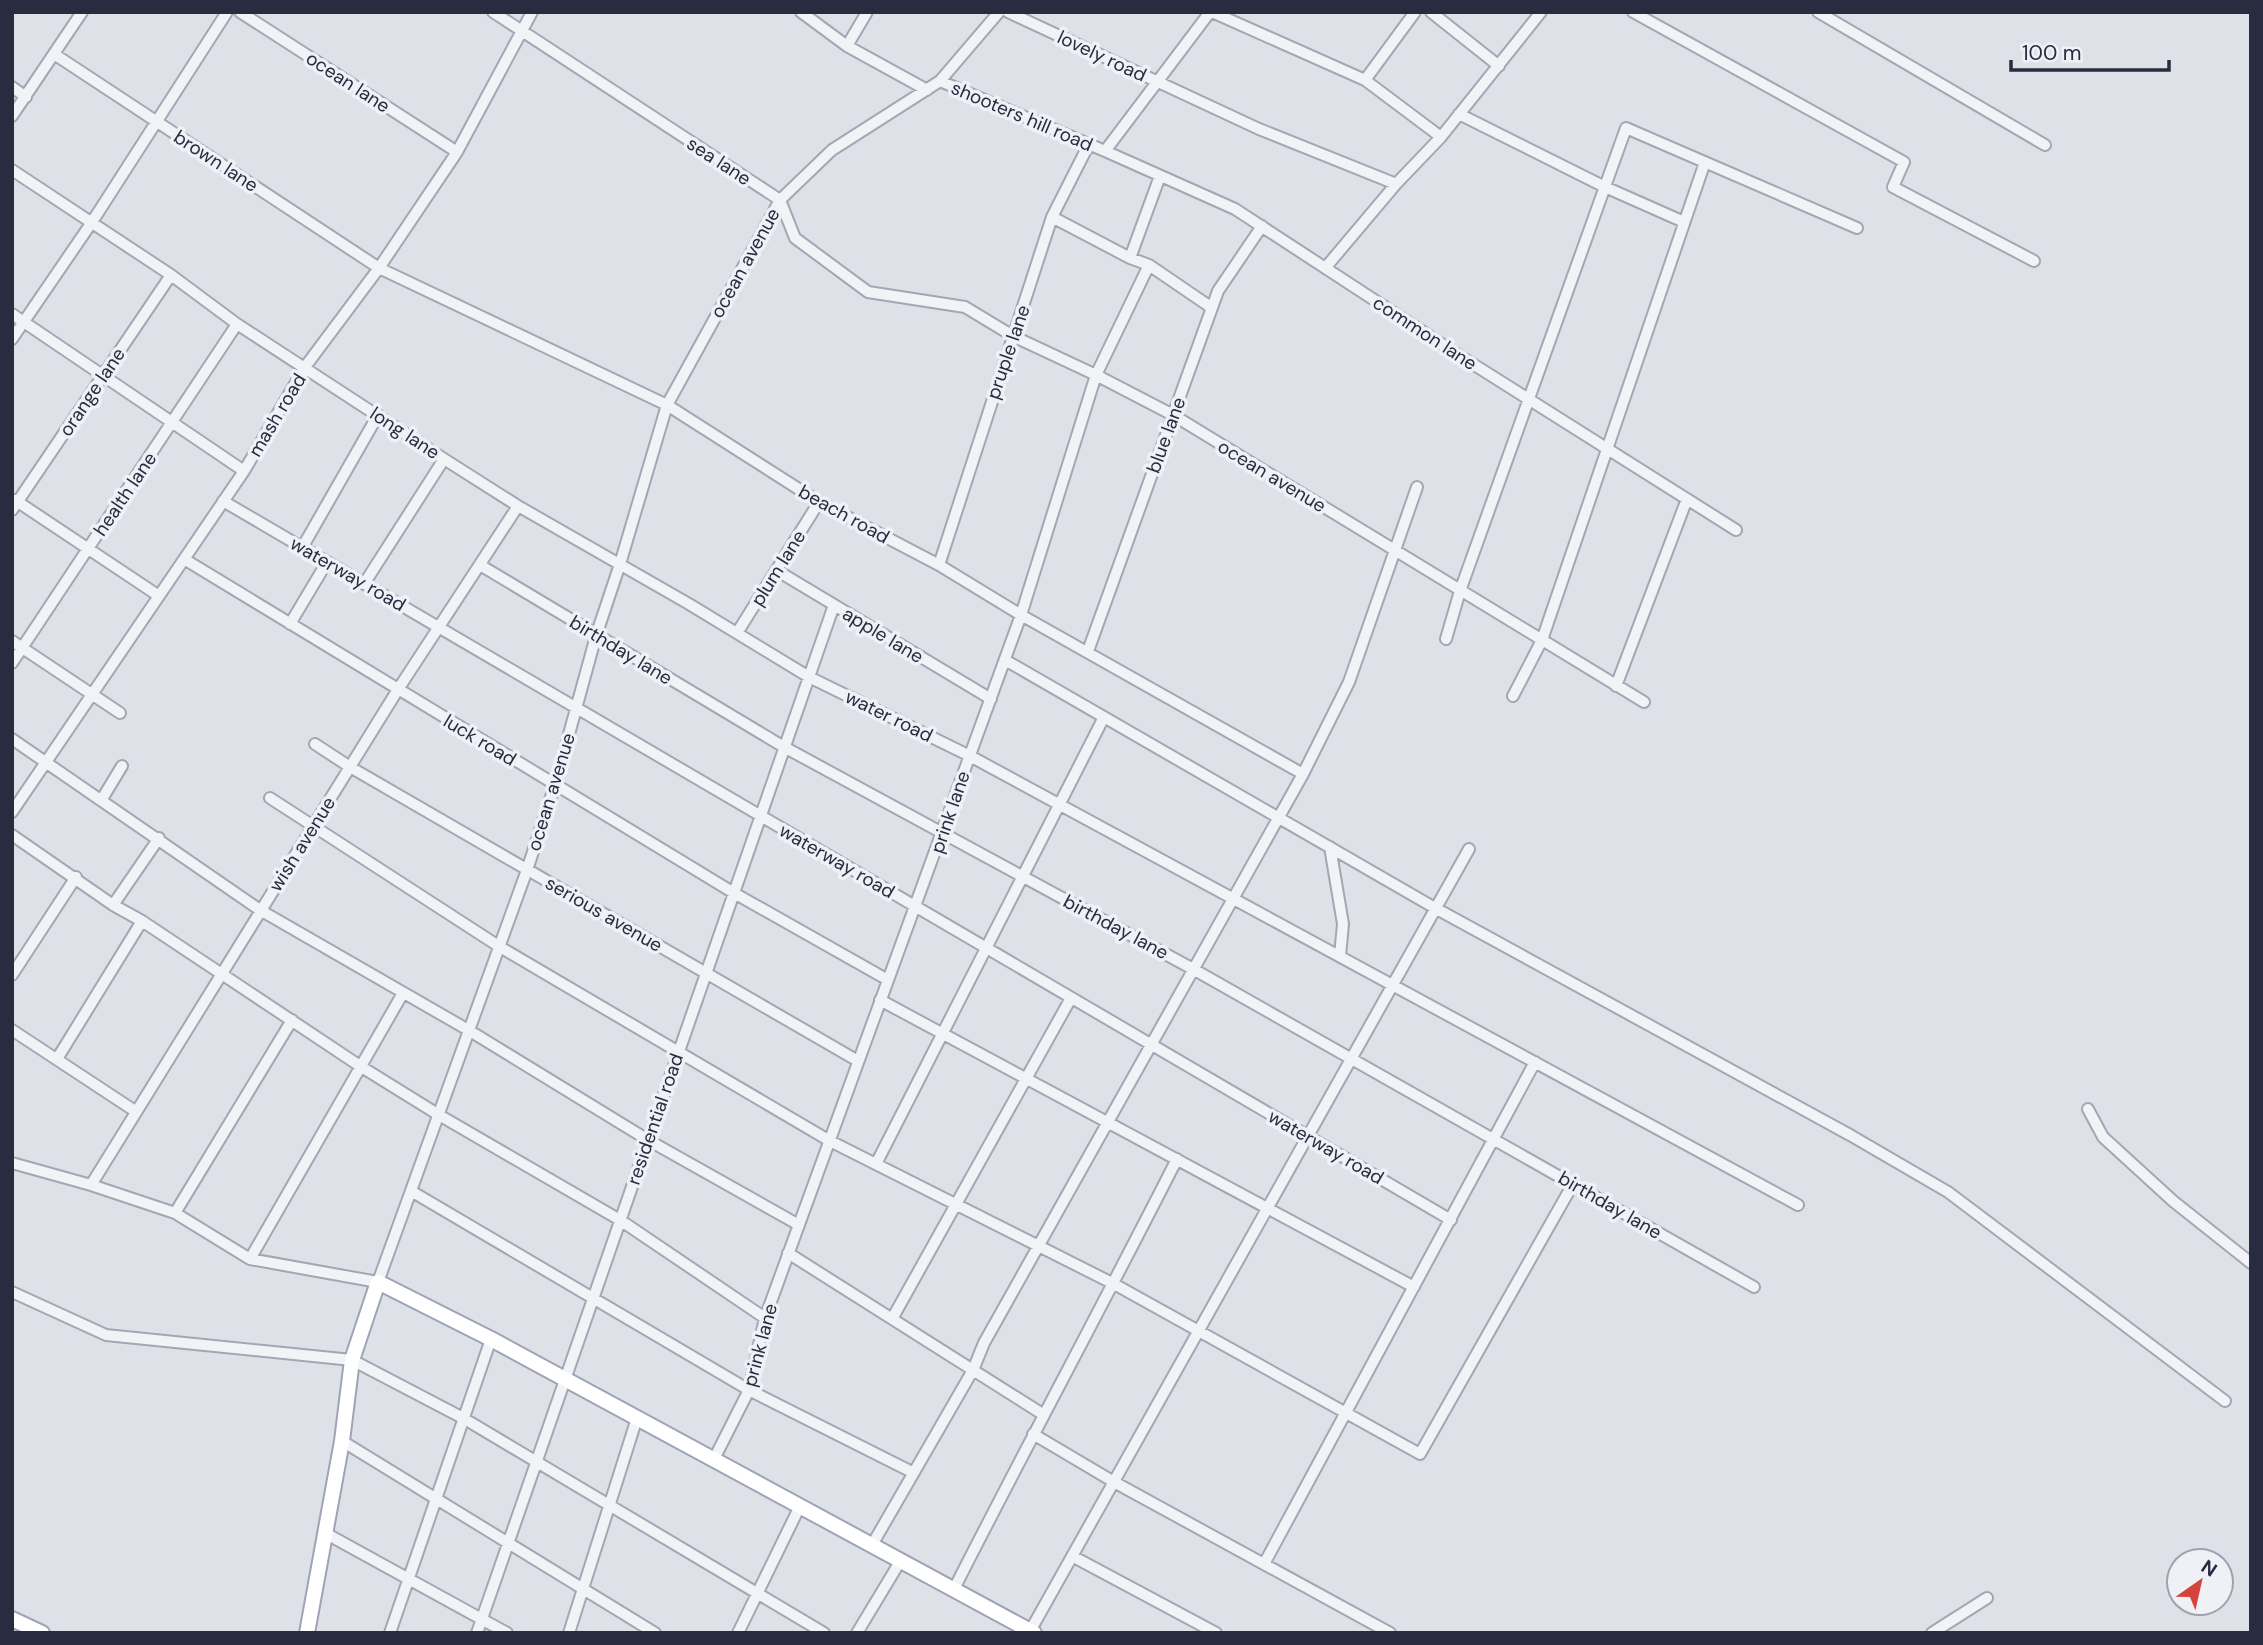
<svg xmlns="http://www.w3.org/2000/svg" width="2263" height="1645" font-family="'DM Sans',sans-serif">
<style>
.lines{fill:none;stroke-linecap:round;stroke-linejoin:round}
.minor-casing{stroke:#a4a7b3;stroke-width:14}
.major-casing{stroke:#9ea3b6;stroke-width:18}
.minor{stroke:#f2f3f7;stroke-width:10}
.major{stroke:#fff;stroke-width:14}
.labels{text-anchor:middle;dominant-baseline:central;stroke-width:7;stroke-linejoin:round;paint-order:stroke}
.street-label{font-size:19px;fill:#272c41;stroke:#eff1f7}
</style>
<rect width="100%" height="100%" fill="#dfe1e9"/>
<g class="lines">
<g class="minor-casing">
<path id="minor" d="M240,12L457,152
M493,12L780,200L832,150L940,81L999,12
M801,12L847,46L927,90
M1008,12L1259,129L1396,184
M1212,12L1365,80L1441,137
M1431,12L1499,66
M1633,12L1904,162L1893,187L2034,261
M1818,12L2045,145
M847,46L867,12
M54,54L379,268L667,405L819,502L939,565L1021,615L1303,774
M1365,80L1415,12
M940,81L1105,151L1235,209L1457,354L1736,530
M12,87L26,97
M1459,114L1605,187L1684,222
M12,116L82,12
M1105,151L1210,12
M12,170L171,275L237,324L444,459L518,506L689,604L809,677L970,756L1798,1205
M1052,217L1130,258
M1149,265L1212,308
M1326,267L1396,184L1441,137L1541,12
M12,314L244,471
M12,339L92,222L227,12
M15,500L159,596
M223,501L1451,1220
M12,510L171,275
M302,548L378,415
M184,559L734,893L888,980
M480,565L784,747L1193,969L1754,1287
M939,565L1052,217L1089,144
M776,570L991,699
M364,584L444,459
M290,624L327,562
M737,633L819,502
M1446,639L1460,591L1626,128L1857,228
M12,641L120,713
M1088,651L1218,291L1262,226
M1005,660L1435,908L1850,1135L1948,1192L2225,1401
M12,663L237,324
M1616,686L1687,499
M1513,696L1542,640L1705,162
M12,739L260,910L470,1031L648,1140L799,1225
M315,744L350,767L858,1061
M270,798L500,947L830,1141L1114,1284L1420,1454L1573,1184
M102,799L122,766
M12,812L244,471L305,367L379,268L457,152L532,12
M12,835L113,905L142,921L360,1066L439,1115L620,1220L765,1318
M1330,847L1343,924L1340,956
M113,905L159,838
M12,975L76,877
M880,1000L1414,1287
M12,1030L135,1111
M57,1059L142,921
M2088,1109L2103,1137L2173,1201L2251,1263
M12,1163L91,1185L175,1213L250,1259L378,1282L527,870L555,785L596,636L620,564L667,405L780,200L795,238L868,292L965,307L1013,336L1096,375L1173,415L1644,702
M876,1164L1104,717
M91,1185L397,691L518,506
M411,1191L749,1390L912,1472
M175,1213L292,1020
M788,1253L1044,1415
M250,1259L403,993
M12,1292L106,1335L352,1360L463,1418L824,1633
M892,1319L1071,998
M1033,1434L1114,1482L1390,1633
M342,1441L655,1633
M714,1459L749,1390L765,1318L1021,615L1096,375L1149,265L1130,258L1160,176
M325,1533L507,1633
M872,1545L973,1370L984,1343L1303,774L1349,682L1417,487
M1072,1556L1216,1633
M1264,1564L1535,1062
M954,1589C1027,1445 1104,1303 1177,1159
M390,1633L491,1339
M477,1633L834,605
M569,1633L637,1418
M738,1633L800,1506
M857,1633L901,1560
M1029,1633L1469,849
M1932,1633L1987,1598"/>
</g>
<g class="major-casing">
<path id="major" d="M12,1619L42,1633
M307,1633L342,1441L352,1360L378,1282L491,1339L1034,1633"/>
</g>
<use href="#minor" class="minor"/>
<use href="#major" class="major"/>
</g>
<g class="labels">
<g class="street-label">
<text transform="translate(1102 56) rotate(25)">lovely road</text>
<text transform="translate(348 82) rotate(33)">ocean lane</text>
<text transform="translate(1022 116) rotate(23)">shooters hill road</text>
<text transform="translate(216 161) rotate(33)">brown lane</text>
<text transform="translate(719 161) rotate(33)">sea lane</text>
<text transform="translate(745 263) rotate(-61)">ocean avenue</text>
<text transform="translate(1425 333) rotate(33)">common lane</text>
<text transform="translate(1008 352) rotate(-71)">pruple lane</text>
<text transform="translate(92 392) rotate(-56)">orange lane</text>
<text transform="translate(277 415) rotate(-59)">mash road</text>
<text transform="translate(405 433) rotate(33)">long lane</text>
<text transform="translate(1166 435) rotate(-70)">blue lane</text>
<text transform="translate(1272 476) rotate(31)">ocean avenue</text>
<text transform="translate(125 494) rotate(-56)">health lane</text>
<text transform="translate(844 514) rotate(29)">beach road</text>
<text transform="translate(778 568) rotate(-58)">plum lane</text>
<text transform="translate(348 574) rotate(30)">waterway road</text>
<text transform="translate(883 635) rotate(31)">apple lane</text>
<text transform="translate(621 650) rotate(31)">birthday lane</text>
<text transform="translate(889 716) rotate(26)">water road</text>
<text transform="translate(480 740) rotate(31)">luck road</text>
<text transform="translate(551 792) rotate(-73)">ocean avenue</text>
<text transform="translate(950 812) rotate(-71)">prink lane</text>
<text transform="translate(302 844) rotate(-58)">wish avenue</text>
<text transform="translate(837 861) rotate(30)">waterway road</text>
<text transform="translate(604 914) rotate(30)">serious avenue</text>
<text transform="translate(1116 927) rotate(28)">birthday lane</text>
<text transform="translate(655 1119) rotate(-71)">residential road</text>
<text transform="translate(1326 1147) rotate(30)">waterway road</text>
<text transform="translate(1610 1205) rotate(30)">birthday lane</text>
<text transform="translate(760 1345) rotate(-75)">prink lane</text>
</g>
</g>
<rect width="2263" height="1645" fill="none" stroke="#272c41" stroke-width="28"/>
<g transform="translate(2200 1582) rotate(34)"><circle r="33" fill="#eff1f7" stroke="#9fa2ae" stroke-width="2"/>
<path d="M0-5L12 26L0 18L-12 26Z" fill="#d5433d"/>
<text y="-10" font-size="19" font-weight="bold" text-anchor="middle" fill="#272c41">N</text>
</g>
<path d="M2011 60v10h158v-10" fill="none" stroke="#272c41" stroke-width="3.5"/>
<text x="2022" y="60" font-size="21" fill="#272c41" stroke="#eff1f7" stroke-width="5" paint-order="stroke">100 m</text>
</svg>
